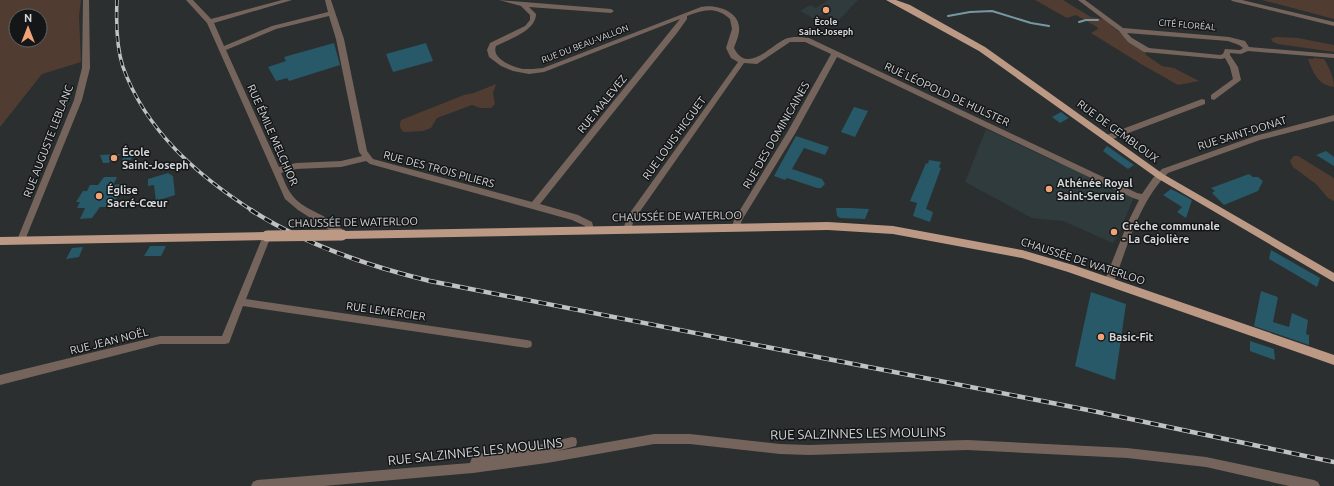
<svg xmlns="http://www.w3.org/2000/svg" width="1334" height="486" font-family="Ubuntu,sans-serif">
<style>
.built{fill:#303b3e}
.green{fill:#513c31;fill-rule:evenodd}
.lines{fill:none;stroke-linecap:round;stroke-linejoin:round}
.stream{stroke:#7598a4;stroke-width:2}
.building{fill:#275968}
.minor{fill:#75645b;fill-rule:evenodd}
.major{fill:#bc9985;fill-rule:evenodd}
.rail-far1-casing{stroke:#bfc2c3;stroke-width:3.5}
.rail-casing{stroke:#bfc2c3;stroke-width:4.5}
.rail-far1{stroke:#151617;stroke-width:2;stroke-dasharray:6;stroke-linecap:butt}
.rail{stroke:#151617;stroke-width:3;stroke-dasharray:8;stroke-linecap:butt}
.major-bridge{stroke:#bc9985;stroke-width:11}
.poi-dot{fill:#efa377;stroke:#151617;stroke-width:1.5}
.labels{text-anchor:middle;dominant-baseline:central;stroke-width:3;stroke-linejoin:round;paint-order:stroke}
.far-poi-label{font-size:9px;font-weight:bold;fill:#d5d8d9;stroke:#151617}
.far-street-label{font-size:9px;fill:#d5d8d9;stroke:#151617}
.street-label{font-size:11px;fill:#d5d8d9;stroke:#151617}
.poi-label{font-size:11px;font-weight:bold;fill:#d5d8d9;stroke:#151617;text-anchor:start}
.near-street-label{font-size:13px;fill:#d5d8d9;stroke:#151617}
</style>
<rect width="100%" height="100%" fill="#2b2f30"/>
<path class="built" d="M828,0H858L839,20L823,14L815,19L800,11L810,5L816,8Z
M986,129L1058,163L1060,161L1134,197L1118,235L1113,243L1063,221L1032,218L965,182Z"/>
<path class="green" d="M0,0H81L79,16L81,62L42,74L0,127ZM16,16H40V40H16Z
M1035,0H1063L1091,17L1104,19L1124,36L1145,51L1146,55L1162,66L1174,68L1199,81L1178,85L1141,64L1091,33L1098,29L1097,27L1076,15L1067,18Z
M1262,0H1334V19Z
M1276,37L1298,38L1334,45V52L1278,44L1273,42L1271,39Z
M1313,58L1324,59C1328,66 1334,76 1334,87C1318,85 1313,73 1308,59H1313Z
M496,84L493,93L495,104L491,108H480L472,105L437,118L431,128L423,131L404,132C399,128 399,125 401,120L464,95L474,93Z
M1294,156H1298L1334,178V201L1328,198L1316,184L1293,167L1290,161Z"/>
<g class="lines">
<path class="stream" d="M948,16L970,12L992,11L1031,23L1049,26
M1079,22L1086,20H1098"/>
</g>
<path class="building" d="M334,43L340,65L289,81L287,78L276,81L268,67L286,61L284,57Z
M426,43L433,61L393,72L386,54Z
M854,107L868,111L855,137L841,132Z
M1061,112L1069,118L1060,123L1052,117Z
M796,136L829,147L825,155L804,148L792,169L822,179L825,184L821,188H817L787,178L785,180L774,176Z
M1107,146L1134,165L1128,169L1111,157L1103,151Z
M128,151H136L131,160H122Z
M1326,151L1334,157V166L1316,155Z
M121,154L108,163H103L100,155Z
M929,160L941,162L939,167L941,168L926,209L933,212L930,222L913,216L917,203L910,201L926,163L928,164Z
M168,173L173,176L175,195L156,201L154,185L148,186V179Z
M1249,174L1253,177H1258L1263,181L1258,191L1224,205L1212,193L1215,191L1211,188Z
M104,177H117L113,185L121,184L117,190H122L115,201H111L108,207H100L92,218L80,219L85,208H77L80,202H76L83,191H87L90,185H98Z
M1171,189L1192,200L1186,218L1177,212L1182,207L1163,195Z
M836,208H849L869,209L865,219L840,218L837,216Z
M150,246H166L161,256H144Z
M83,247L79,257L66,259L72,248Z
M1271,250L1320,278L1317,287L1269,259Z
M1261,291L1278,297L1273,322L1289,327L1292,313L1308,320L1306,334L1309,335V345L1254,326Z
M1091,292L1126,304L1115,380L1075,366Z
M1250,341L1274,349L1275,360L1250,351Z"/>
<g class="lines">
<path class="minor" d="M83,0H89L90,68L82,100L25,240L24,242H18L17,240L74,100L82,68Z
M186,0H193L211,19L282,0H292L214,23L224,46L272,26L328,12L325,0H331L344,39L367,151L373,159L532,202L680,19L544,72L529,74L513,71L501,66L489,57L487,50L490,43L525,26L530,20V15L521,6L499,0L611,9L614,11L611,13L529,7L536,14C536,31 509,39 496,46C491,59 513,67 523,69C530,69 536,69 543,68L701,7C714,4 738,10 739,27C740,34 736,42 734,48C747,74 769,47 785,39C792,36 802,37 809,38L1137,193L1142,194L1153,178L1162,169L1255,136L1334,115V121L1260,140L1168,173C1139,202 1128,245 1114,282L1112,285L1109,286L1106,285L1104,282L1128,222L1139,200L1133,198L837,57L796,132L742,220L739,229L736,230L732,227L734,220L788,131L831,54L805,42H790L757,64L744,63L634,220L630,232H624L623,230L627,217L738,62L731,58L726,48L732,29L730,19C715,6 703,10 687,16V19L677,33L540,204L578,215L592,222L594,230L593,232H587L585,226L572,220L370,164L366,161L341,167L296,169L281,173C284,180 287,189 292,195C305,213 335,215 346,235L345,237L342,238L298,210L285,199L207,23ZM329,16L336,39L359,152L362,156L341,161L296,163L279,167L226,50L276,29Z
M1078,0H1085L1123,28L1229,37L1245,41L1249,47L1334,54V58L1248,51L1241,54L1230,53V55L1238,67L1241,80L1214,100L1211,99V95L1233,79L1230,67L1225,58L1221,59L1144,52L1128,42L1119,31ZM1127,33L1228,41L1239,45L1243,48L1240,50L1225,49L1223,54L1220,55L1149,48L1132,38Z
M1231,0H1242L1334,22V26L1232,1Z
M1202,99L1205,100V104L1110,140H1104L1103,138L1104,136Z
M267,233L270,234L271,236L246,299L527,340L531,341L532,344L531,347L527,348L243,306L229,343L225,344H160L0,385V375L160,336H222L263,236L264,234Z
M654,434H690L780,444L809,445L967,440L1127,448L1206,457L1314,480L1318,482L1320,486H1289L1206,467L1127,458L967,450L809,455L780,454L690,444H654L547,463L473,473L324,486H251L253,482L257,480L470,463L473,455L477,454L522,449L572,437L576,438L577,442L576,446L557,451Z"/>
<path class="major" d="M886,0H896L910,5L985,47L1163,174L1334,273V282L1157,178L979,51Z
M828,222L893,226L1022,250L1073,265L1334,355V365L1068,272L1022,258L893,234L828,230L342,239L338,238L337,235L338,232L342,231Z
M267,232L271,233L272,236L271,239L267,240L0,245V237Z"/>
<g class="rail-far1-casing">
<path id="rail-far1" d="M117,0C116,22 116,46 123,67C146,131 197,175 253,211"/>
</g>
<g class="rail-casing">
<path id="rail" d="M251,210C305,245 368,266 430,281L1088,410L1334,462"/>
</g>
<use href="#rail-far1" class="rail-far1"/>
<use href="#rail" class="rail"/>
<path class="major-bridge" d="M267,236L342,235"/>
</g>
<g class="poi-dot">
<circle cx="826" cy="10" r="4"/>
<circle cx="114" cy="158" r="4"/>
<circle cx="1049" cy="189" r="4"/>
<circle cx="99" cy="196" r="4"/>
<circle cx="1114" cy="232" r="4"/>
<circle cx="1101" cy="337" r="4"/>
</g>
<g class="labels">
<g class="far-poi-label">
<text x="826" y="22">Ècole<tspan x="826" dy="10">Saint-Joseph</tspan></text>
</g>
<g class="far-street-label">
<text transform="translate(1187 25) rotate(5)">CITÉ FLORÉAL</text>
<text transform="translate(585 44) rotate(-21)">RUE DU BEAU-VALLON</text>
</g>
<g class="street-label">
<text transform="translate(947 94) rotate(25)">RUE LÉOPOLD DE HULSTER</text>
<text transform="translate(602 104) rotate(-51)">RUE MALEVEZ</text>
<text transform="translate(1118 131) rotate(36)">RUE DE GEMBLOUX</text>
<text transform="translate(1242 133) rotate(-17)">RUE SAINT-DONAT</text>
<text transform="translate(273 135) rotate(66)">RUE ÉMILE MELCHIOR</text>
<text transform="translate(776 135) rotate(-60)">RUE DES DOMINICAINES</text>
<text transform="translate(674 138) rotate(-54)">RUE LOUIS HICGUET</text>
<text transform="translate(48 141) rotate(-69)">RUE AUGUSTE LEBLANC</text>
<text transform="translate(439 169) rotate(15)">RUE DES TROIS PILIERS</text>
<text transform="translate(677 216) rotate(-1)">CHAUSSÉE DE WATERLOO</text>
<text transform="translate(353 222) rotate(-1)">CHAUSSÉE DE WATERLOO</text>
<text transform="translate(1083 261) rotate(18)">CHAUSSÉE DE WATERLOO</text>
<text transform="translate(386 311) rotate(8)">RUE LEMERCIER</text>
<text transform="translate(109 341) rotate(-14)">RUE JEAN NOËL</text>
</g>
<g class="poi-label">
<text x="122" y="152">École<tspan x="122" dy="13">Saint-Joseph</tspan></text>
<text x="1057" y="183">Athénée Royal<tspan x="1057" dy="13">Saint-Servais</tspan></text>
<text x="107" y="190">Église<tspan x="107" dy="13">Sacré-Cœur</tspan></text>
<text x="1122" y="226">Crèche communale<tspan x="1122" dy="13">- La Cajolière</tspan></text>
<text x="1109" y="337">Basic-Fit</text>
</g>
<g class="near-street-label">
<text transform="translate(858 433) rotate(-1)">RUE SALZINNES LES MOULINS</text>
<text transform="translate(475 451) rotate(-6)">RUE SALZINNES LES MOULINS</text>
</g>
</g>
<g transform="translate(28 28)"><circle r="19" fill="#151617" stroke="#626465"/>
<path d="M0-3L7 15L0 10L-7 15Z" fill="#efa377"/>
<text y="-6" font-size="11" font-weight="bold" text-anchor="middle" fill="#d5d8d9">N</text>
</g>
</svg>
